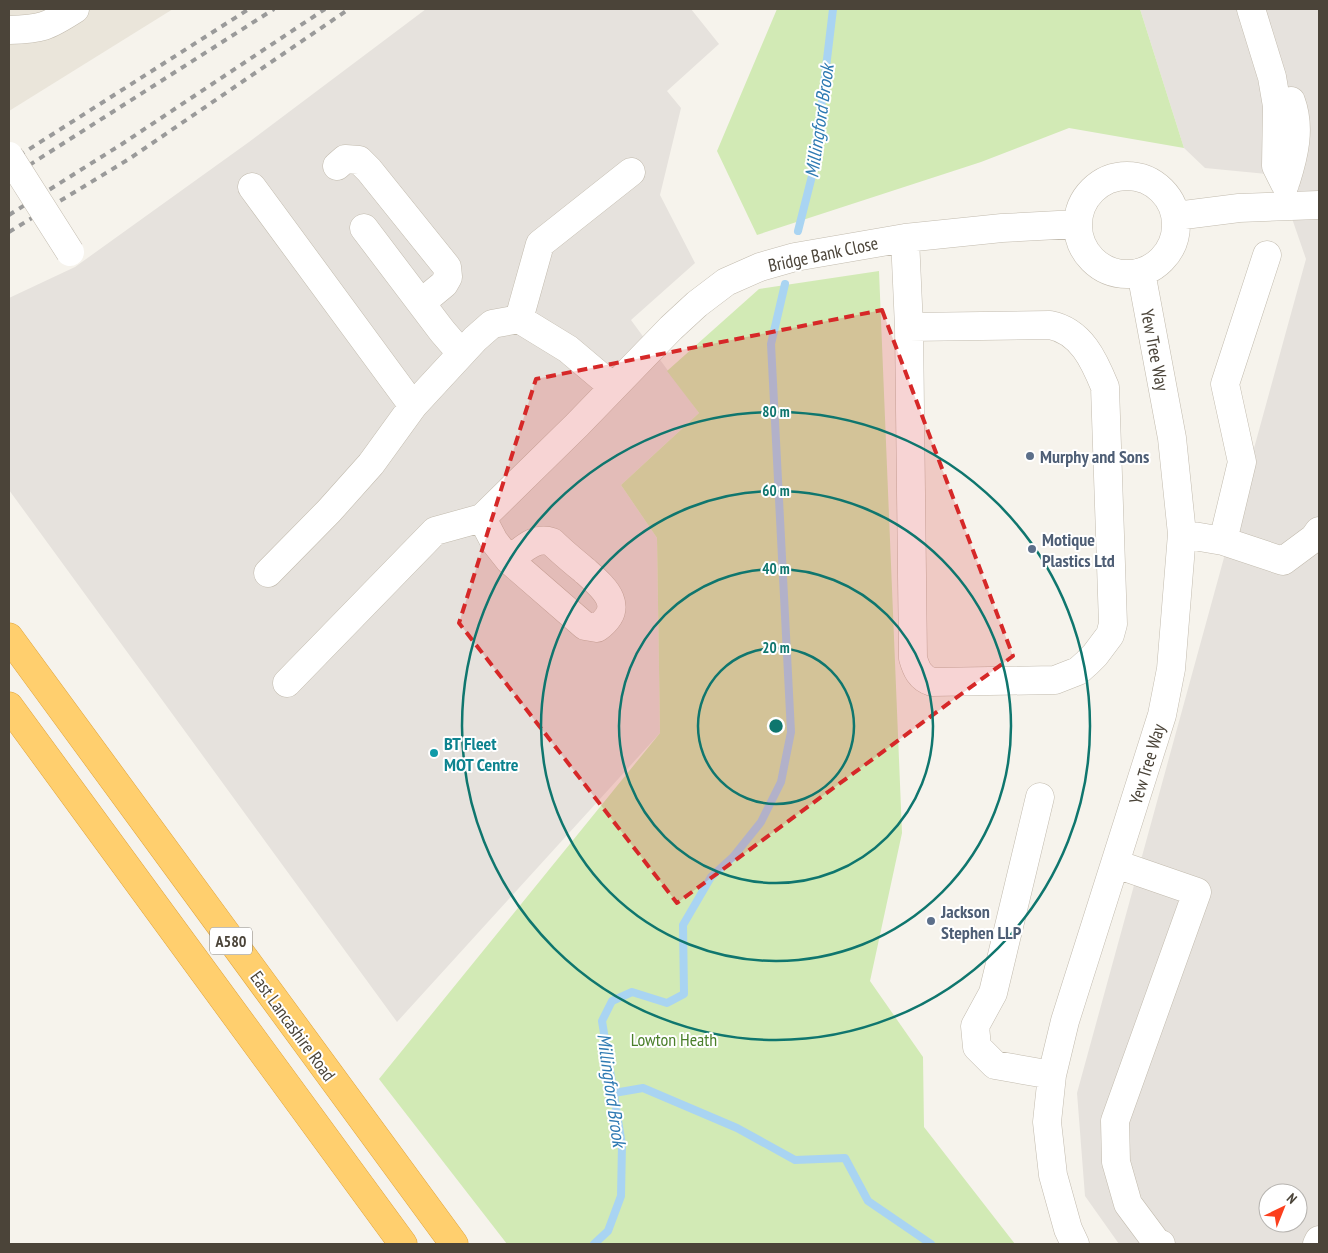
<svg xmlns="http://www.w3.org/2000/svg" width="1328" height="1253" font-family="'PT Sans Narrow',sans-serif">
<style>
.residential{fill:#eae5da}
.industrial{fill:#e6e2dd;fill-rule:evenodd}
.green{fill:#d2eab5}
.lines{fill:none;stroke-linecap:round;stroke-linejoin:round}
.stream{stroke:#a9d4f2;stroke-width:8}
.minor-casing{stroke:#c2bbae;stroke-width:29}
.highway-casing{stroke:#e0a43c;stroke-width:29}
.minor{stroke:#fff;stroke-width:28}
.highway{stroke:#ffcf6e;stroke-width:28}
.rail{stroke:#9a9a9a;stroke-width:4;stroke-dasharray:6 6;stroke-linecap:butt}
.minor-bridge-casing{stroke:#c2bbae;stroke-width:29;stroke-linecap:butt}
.minor-bridge{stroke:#fff;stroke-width:28}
.marked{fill:#d62828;fill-opacity:0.2;stroke:#d62828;stroke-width:4;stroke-dasharray:10 6;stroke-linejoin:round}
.ring{fill:none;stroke:#0f766e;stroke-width:2.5}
.service-dot{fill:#5c6f8a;stroke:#fff;stroke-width:2}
.culture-dot{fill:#0f9aa8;stroke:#fff;stroke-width:2}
.labels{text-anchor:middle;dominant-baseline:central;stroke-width:4;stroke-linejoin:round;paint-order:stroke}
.shield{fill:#fff;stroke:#817c74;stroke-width:1}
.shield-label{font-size:16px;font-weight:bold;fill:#4b4439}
.street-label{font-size:18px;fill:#4b4439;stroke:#fff}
.service-label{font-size:18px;font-weight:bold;fill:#4e5e75;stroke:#fff;text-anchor:start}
.culture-label{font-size:18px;font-weight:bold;fill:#0d838f;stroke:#fff;text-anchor:start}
.park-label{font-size:18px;fill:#4a7f2a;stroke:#fff}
.water-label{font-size:19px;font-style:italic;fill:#2e7ab2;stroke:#fff}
.centre{fill:#0f766e;stroke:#fff;stroke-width:2.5}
.ring-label{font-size:15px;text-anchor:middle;font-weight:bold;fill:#0f766e;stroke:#fff;stroke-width:4;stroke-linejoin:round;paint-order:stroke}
</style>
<rect width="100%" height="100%" fill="#f6f3ec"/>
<path class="residential" d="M9,9H173L9,111Z"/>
<path class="industrial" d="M426,9H691L719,44L667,91L681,108L660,195L695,263L631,320L699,413L621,485L657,538L660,733L397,1022L9,490V298L75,267L249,142Z
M1140,9H1319V1244H1119L1085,1196L1077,1093L1306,259L1277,175L1205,168L1184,148ZM1268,1193H1298V1223H1268Z"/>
<path class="green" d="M777,9H1140L1184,148L1069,128L981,162L757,235L717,151Z
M879,271L902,833L870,981L923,1057L924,1127L1015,1244H507L379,1079L660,733L657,538L621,485L699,413L667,371L759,289Z"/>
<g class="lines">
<path class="stream" d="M798,231L814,168L833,9
M614,1093L643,1088L737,1128L795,1160L845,1158L868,1201L931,1244
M594,1244L608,1231L621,1196L622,1145L602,1021L612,1001L632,992L667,1003L684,994L683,925L711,877L733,857L761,822L781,782L791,732L771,344L785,284"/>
<g class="minor-casing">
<path id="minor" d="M1251,9L1272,77L1277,106L1276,166L1285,184
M9,30C42,29 47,27 75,9
M337,166L345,159L359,160L369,170L447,267L448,277L444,284L421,303
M1078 225a49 49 0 1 1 98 0a49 49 0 1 1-98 0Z
M1286,181C1294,155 1301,128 1291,101
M252,187L413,406
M1176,216L1239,208L1319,205
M364,228L442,331L461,353
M905,238L909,327L913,658C916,669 920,678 932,682L1055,680L1078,671L1087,663L1095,655L1110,635L1113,624L1105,387C1094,360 1081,331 1050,325L909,327
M519,319L540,244L631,172
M482,518L494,541L509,560L585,626L597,628C627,606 604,588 584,570C573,561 562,552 552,542C534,536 523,550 509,560
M1182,534L1223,541L1283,561L1314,538L1319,531
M1223,541L1242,462L1225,384L1267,255
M268,573L329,511L371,464L413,406L475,339L492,324L519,319L568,349L613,387
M287,683L435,531L482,518L577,425L671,328L697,304L726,282L760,267L795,257L905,238L1002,228L1077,224
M1040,797L993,993L975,1026L977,1047L995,1065L1052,1075
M1116,864L1197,892L1115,1121L1116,1162L1128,1204L1157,1243L1161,1244
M1075,1244L1068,1229L1053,1175L1047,1122L1052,1075L1065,1021L1162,715L1171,669L1182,534L1172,438L1141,272
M1317,1244L1319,1240"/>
</g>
<g class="highway-casing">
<path id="highway" d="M9,637L454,1244
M9,706L403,1244"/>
</g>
<use href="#minor" class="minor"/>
<use href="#highway" class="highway"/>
<path class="rail" d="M9,162L249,9
M9,178L274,9
M9,215L122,144L325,9
M9,232L129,159L349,9"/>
<g class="minor-bridge-casing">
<path id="minor-bridge" d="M9,156L70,252"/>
</g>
<use href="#minor-bridge" class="minor-bridge"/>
</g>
<path class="marked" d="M882,310L1013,656L677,903L459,623L536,379Z"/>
<g class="ring">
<circle cx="776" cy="726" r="78"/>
<circle cx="776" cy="726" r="157"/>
<circle cx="776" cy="726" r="235"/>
<circle cx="776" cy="726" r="314"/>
</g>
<g class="service-dot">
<circle cx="1030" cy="456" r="5"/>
<circle cx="1032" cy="549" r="5"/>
<circle cx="931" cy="921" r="5"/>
</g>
<circle class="culture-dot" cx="434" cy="753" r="5"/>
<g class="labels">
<rect class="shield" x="210" y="927.5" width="42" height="27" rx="4"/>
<g class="shield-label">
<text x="231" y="941">A580</text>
</g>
<g class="street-label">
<text transform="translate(823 254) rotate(-12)">Bridge Bank Close</text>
<text transform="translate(1155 350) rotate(79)">Yew Tree Way</text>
<text transform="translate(1147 764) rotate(-73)">Yew Tree Way</text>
<text transform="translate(293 1026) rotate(54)">East Lancashire Road</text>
</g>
<g class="service-label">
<text x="1040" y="456">Murphy and Sons</text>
<text x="1042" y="539">Motique<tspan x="1042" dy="21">Plastics Ltd</tspan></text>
<text x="941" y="911">Jackson<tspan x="941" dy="21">Stephen LLP</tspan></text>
</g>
<g class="culture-label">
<text x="444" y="743">BT Fleet<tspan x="444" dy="21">MOT Centre</tspan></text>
</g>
<g class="park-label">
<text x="674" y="1039">Lowton Heath</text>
</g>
<g class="water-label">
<text transform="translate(819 121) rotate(-82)">Millingford Brook</text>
<text transform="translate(612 1090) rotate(82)">Millingford Brook</text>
</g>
</g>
<circle cx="776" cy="726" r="8" class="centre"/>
<g class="ring-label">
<text x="776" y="417">80 m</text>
<text x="776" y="496">60 m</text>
<text x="776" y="574">40 m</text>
<text x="776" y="653">20 m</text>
</g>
<rect width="1328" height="1253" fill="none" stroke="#4b4439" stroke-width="20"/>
<g transform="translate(1283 1208) rotate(43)"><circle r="24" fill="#ffffff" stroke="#b7b4b0"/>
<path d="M0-4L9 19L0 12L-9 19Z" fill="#fc3f1d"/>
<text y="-8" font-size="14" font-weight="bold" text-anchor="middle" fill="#4b4439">N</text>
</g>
</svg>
